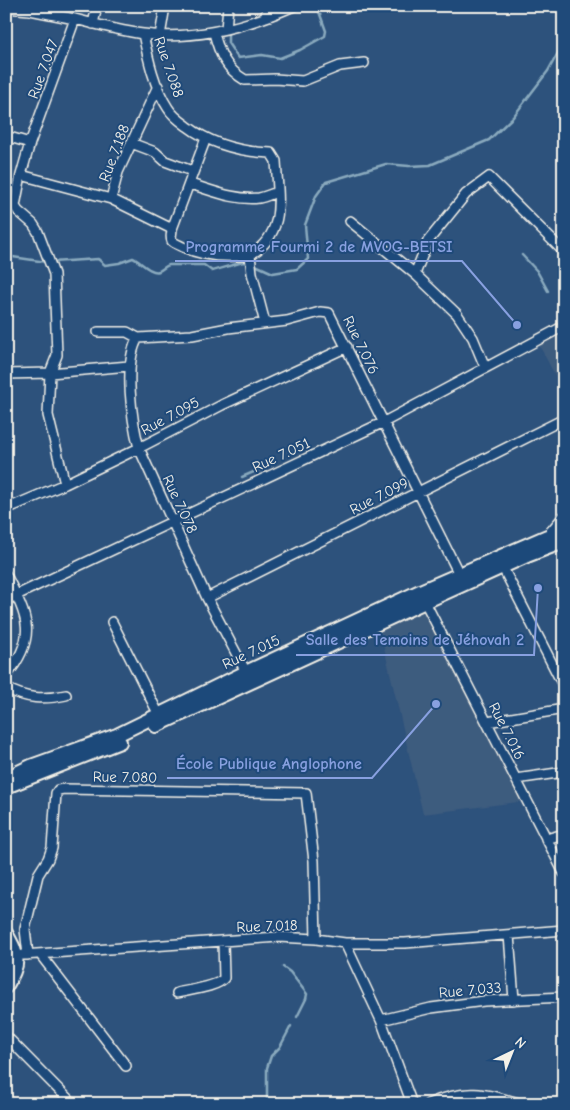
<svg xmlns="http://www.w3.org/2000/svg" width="570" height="1110" font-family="'Comic Neue',sans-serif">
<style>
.built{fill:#3e5b7e}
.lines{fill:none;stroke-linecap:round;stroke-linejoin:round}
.stream{stroke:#8aaabe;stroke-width:2.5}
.street-casing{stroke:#f4f1e8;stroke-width:12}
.secondary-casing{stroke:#f4f1e8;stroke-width:16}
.street{stroke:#1f4a7a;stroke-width:9}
.secondary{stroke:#1f4a7a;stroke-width:12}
.labels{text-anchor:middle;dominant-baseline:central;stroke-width:4;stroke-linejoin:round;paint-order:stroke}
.street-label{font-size:15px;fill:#f4f1e8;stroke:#1f4a7a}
.leader{fill:none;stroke:#88a0e0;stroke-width:2}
.callout-dot{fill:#88a0e0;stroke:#1f4a7a;stroke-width:2}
.callout-label{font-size:16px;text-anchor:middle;font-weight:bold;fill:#88a0e0;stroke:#1f4a7a;stroke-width:4;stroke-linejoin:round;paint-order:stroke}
</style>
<rect width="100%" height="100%" fill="#2d527c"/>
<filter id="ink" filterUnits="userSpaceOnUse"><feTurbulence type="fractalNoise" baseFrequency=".02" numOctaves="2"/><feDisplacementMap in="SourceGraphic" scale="10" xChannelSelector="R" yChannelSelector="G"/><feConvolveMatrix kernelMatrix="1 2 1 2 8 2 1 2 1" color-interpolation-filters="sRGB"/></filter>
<g filter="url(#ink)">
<path class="built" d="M564,331V392L539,345Z
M422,610L481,718L526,801L423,814L380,630Z"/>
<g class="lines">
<path class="stream" d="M228,30V43L238,58L262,55L280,58L300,50L325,36L326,31L317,6
M522,255L537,271L548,291
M6,256L46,262
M52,262L98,259L105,265L119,263L133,258C140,261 151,274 159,271C163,269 165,266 169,265H204L212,271L243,262L251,263L273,273L297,269L308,259L305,225L316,196L326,182L386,164L409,166L430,165L489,140L513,117L548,71L559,51L564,28
M242,477L272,464
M283,967L290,972L307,994L306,999L297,1017
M267,1104V1068L271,1056L280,1047L291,1026"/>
<g class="street-casing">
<path id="street" d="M6,8L30,10L75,19
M266,17L267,6
M93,24L97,6
M226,29L228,6
M214,33C219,53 226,69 245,80L275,79L303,81L340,66L364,63
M143,34C148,58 154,87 168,108C172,115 180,121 187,126C212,145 240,152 271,153L276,161C278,197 287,233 250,255L252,273L265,323
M160,36L165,6
M6,136L30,143
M206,138L172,229C172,233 170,237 172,241C174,243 179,245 183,247C204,257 226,258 250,255
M131,143L155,152L165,161L192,171L190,184C211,190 236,201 259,198C265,197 271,194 277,192
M21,175L111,199L118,172L158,86
M111,199L172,229
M350,221L415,274L457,314L473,338L485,367
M415,274L428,241L466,194L489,177L564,252
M98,332H127L138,338L192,335L228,328L287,321L320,312L329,313L459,574
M138,338C123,362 132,421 139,448L207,598L246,672
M6,374L50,373L129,366
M65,484L48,415L50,373L57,355L54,274L38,232L33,224L18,211L15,206L21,175L30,143L75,19C98,25 121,31 143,34C195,41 246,27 294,6
M6,509L65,484L139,448L222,405L347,347
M547,536L564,516
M503,568L564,687
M6,575C27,616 39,636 6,676
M207,598L564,419
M6,600L384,422L564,326
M425,602L564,873
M112,622L159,715
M6,688C26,699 44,700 66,695
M487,722L564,709
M516,779L564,772
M546,839L564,834
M509,935L514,1000
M345,943H405L564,930
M40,954L126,1066
M23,955L278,937L316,939L345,943L381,1020L412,1104
M28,955L25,929L38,875L48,859L52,848L56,793L58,790L64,789L306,793L314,861L316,939
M177,993C189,990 218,987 224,978L223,941
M381,1020L431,1008L484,1001L564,997
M6,1036L73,1104
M428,1104C467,1088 483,1093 522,1104"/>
</g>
<g class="secondary-casing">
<path id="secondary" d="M156,726L425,602L527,556L553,546L564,543
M6,778L31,766L117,735L246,672L420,591L547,536L564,532
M6,787L120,742
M6,933C20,957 20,963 6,987
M6,952L8,957L6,970"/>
</g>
<use href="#street" class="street"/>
<use href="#secondary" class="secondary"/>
</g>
</g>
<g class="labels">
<g class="street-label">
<text transform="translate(169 67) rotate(71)">Rue 7.088</text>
<text transform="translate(43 69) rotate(-70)">Rue 7.047</text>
<text transform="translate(114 153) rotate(-69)">Rue 7.188</text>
<text transform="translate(361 345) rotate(64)">Rue 7.076</text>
<text transform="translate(170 416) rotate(-28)">Rue 7.095</text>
<text transform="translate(281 455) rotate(-25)">Rue 7.051</text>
<text transform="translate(379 496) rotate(-27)">Rue 7.099</text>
<text transform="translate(180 504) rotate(65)">Rue 7.078</text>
<text transform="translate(251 652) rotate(-25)">Rue 7.015</text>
<text transform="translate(507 731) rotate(63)">Rue 7.016</text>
<text transform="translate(125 777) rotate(1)">Rue 7.080</text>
<text transform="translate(267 926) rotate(-2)">Rue 7.018</text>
<text transform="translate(470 990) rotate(-5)">Rue 7.033</text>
</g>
</g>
<path class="leader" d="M517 325L462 261H175M538 588L534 655H296M436 704L372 778H167"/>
<g class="callout-dot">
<circle cx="517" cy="325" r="5"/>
<circle cx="538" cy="588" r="5"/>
<circle cx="436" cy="704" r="5"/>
</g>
<g class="callout-label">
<text x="319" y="252">Programme Fourmi 2 de MVOG-BETSI</text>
<text x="415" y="645">Salle des Temoins de Jéhovah 2</text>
<text x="269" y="769">École Publique Anglophone</text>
</g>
<rect width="570" height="1110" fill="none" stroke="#1f4a7a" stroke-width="25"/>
<rect x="12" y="12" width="545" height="1085" fill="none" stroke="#f4f1e8" stroke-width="2" filter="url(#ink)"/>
<g transform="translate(512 1052) rotate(43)" stroke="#1f4a7a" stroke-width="4" paint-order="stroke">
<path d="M0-4L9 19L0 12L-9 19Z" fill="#f4f1e8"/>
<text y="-8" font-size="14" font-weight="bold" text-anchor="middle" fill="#f4f1e8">N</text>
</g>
</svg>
